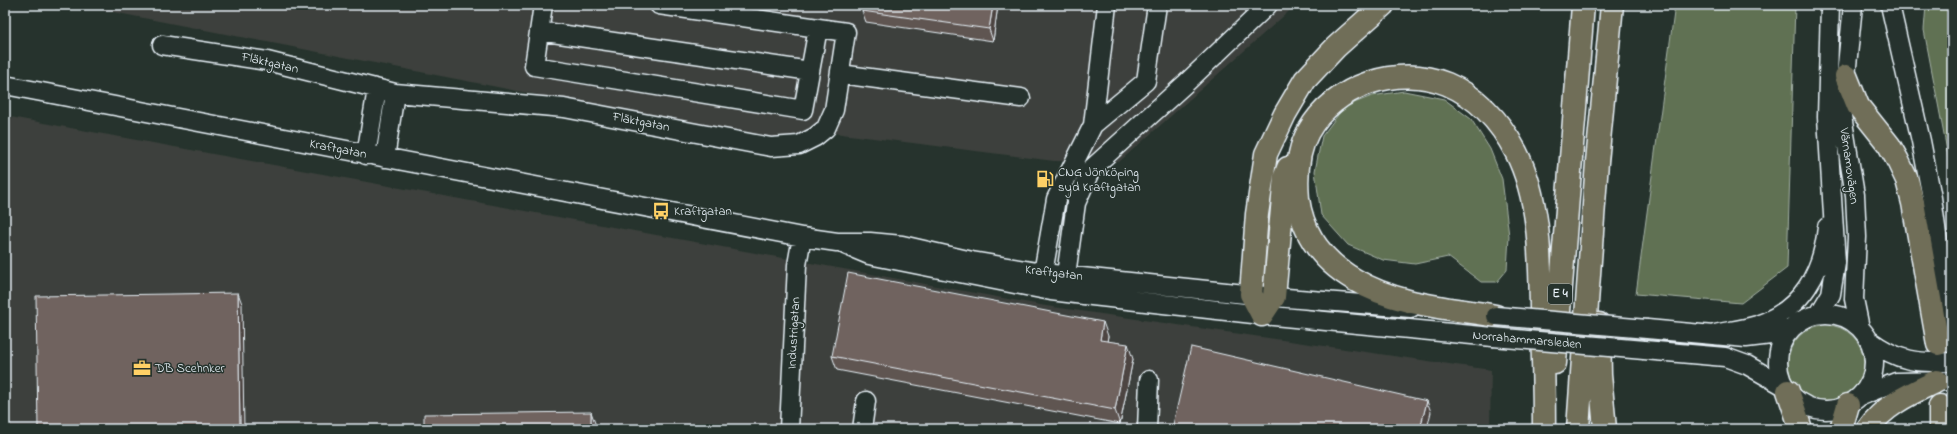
<svg xmlns="http://www.w3.org/2000/svg" width="1957" height="434" font-family="'Indie Flower',sans-serif">
<style>
.built{fill:#3c413c}
.green{fill:#617153;stroke:#a4b1a6}
.lines{fill:none;stroke-linecap:round;stroke-linejoin:round}
.minor-casing{stroke:#e8f1f8;stroke-width:21}
.highway-casing{stroke:#e8f1f8;stroke-width:25}
.minor{stroke:#26332d;stroke-width:18}
.highway{stroke:#706e59;stroke-width:22}
.minor-bridge-casing{stroke:#e8f1f8;stroke-width:21;stroke-linecap:butt}
.minor-bridge{stroke:#26332d;stroke-width:18}
.wall{fill:#5f5551;stroke:#e8f1f8}
.shaded-wall{fill:#4e4542;stroke:#e8f1f8}
.building{fill:#6f635e;stroke:#e8f1f8}
.labels{text-anchor:middle;dominant-baseline:central;stroke-width:3;stroke-linejoin:round;paint-order:stroke}
.shield{fill:#26332d;stroke:#aeb8bb;stroke-width:1}
.shield-label{font-size:12px;font-weight:bold;fill:#e8f1f8}
.street-label{font-size:13px;fill:#e8f1f8;stroke:#26332d}
.poi-label{font-size:13px;fill:#e8f1f8;stroke:#26332d;text-anchor:start}
</style>
<rect width="100%" height="100%" fill="#26332d"/>
<filter id="ink" filterUnits="userSpaceOnUse"><feTurbulence type="fractalNoise" baseFrequency=".025" numOctaves="2"/><feDisplacementMap in="SourceGraphic" scale="8" xChannelSelector="R" yChannelSelector="G"/><feConvolveMatrix kernelMatrix="1 2 1 2 8 2 1 2 1" color-interpolation-filters="sRGB"/></filter>
<g filter="url(#ink)">
<path class="built" d="M77,5H1296L1119,162L1054,161L810,130L798,136L778,142Z
M5,116L1046,306L1491,370L1490,429H5Z"/>
<path class="green" d="M1675,5H1795L1787,268L1741,303L1636,294Z
M1926,5H1952V177L1924,30Z
M1404,91L1444,99L1471,119L1490,149L1502,179L1509,236L1507,270L1497,282H1481L1448,257L1415,264L1383,260L1348,245L1321,215L1315,171L1322,136L1344,107L1372,96Z
M1788 363a38 38 0 1 1 76 0a38 38 0 1 1-76 0Z"/>
<g class="lines">
<g class="minor-casing">
<path id="minor" d="M543,5L534,66L803,110L818,28
M1853,5L1846,76L1841,110L1855,195L1857,237L1854,299L1860,328
M1890,5L1921,141L1932,198L1952,344
M539,31L810,71
M162,45L267,61L395,93L564,108L771,147L799,145L815,137L826,128L834,110L846,32L659,5
M840,74L1021,98
M5,85L802,237L837,242H870L902,245L972,261L1043,273L1274,297L1411,308
M1093,125L1107,5
M366,155L377,89
M385,158L395,93
M845,245L869,255L1051,291L1092,296L1262,315L1493,337
M1047,283L1043,273L1056,199L1093,125L1146,81L1157,5
M1058,283L1066,275L1076,203L1091,169L1185,84L1268,5
M1819,314L1831,294L1836,263L1827,117L1830,5
M1778 362a48 48 0 1 1 96 0a48 48 0 1 1-96 0Z
M1647,329L1746,338L1771,335L1792,328
M1715,334C1729,331 1744,329 1757,325C1802,310 1823,271 1827,227
M1869,340C1899,362 1916,363 1952,362
M1644,350L1725,357L1747,365L1784,386
M1861,396L1896,382L1952,381
M789,429L797,265L802,237
M862,429L866,401
M1147,429L1149,380"/>
</g>
<g class="highway-casing">
<path id="highway" d="M1846,76L1858,106L1889,145L1898,161L1907,180L1913,203L1938,344
M1262,315L1251,294L1257,214L1266,154L1285,114L1305,80L1336,47L1383,5
M1262,315L1274,297L1285,176L1288,168
M1496,316C1450,308 1396,305 1355,280C1324,262 1303,235 1298,199C1296,176 1297,152 1308,132C1334,85 1398,64 1447,84C1478,97 1501,123 1516,152C1540,199 1540,257 1541,308C1543,349 1544,389 1544,429
M1599,324L1600,375L1605,429
M1555,363L1583,5
M1788,391L1801,429
M1578,429L1597,162L1612,5
M1841,429L1848,405
M1868,429C1884,405 1912,393 1937,381
M1940,429V406"/>
</g>
<use href="#minor" class="minor"/>
<use href="#highway" class="highway"/>
<g class="minor-bridge-casing">
<path id="minor-bridge" d="M1496,316L1647,329
M1493,337L1644,350"/>
</g>
<use href="#minor-bridge" class="minor-bridge"/>
</g>
<path class="wall" d="M862,5H998L993,41L866,22L862,11Z
M1108,336L1107,341L1133,359L1120,424L837,370L832,356Z"/>
<path class="shaded-wall" d="M993,5H998L993,41L989,29Z
M238,293L242,304L244,429H240Z
M1103,322L1108,336L1105,354L1100,340Z
M1128,344L1133,359L1120,424L1115,410Z
M1427,401L1431,412L1427,429H1420Z
M591,412L595,423V429H591Z"/>
<path class="building" d="M862,5H993L989,29L862,11Z
M848,273L1103,322L1100,340L1128,344L1115,410L832,356Z
M238,293L240,429H38L36,296Z
M1191,347L1427,401L1420,429H1172Z
M591,412V429H424V414Z"/>
</g>
<defs>
<g id="fuel-bare" transform="scale(1.38)"><path d="M-5.5-6h7V0h2V4h1.3V-2.5L3-4.5l.8-.8L6-3V5H2.5V1h-1V6h-7ZM-4.2-4.7v3.2H.2V-4.7Z" fill="#ffd166" stroke="#26332d" stroke-width="2.5" paint-order="stroke"/></g>
<g id="bus-bare" transform="scale(1.38)"><path d="M-5-6H5V4H4V6H2V4H-2V6H-4V4H-5ZM-3.5-4V0h7V-4ZM-3.5 1.2v1.5H-2V1.2ZM2 1.2v1.5H3.5V1.2Z" fill="#ffd166" stroke="#26332d" stroke-width="2.5" paint-order="stroke"/></g>
<g id="office-bare" transform="scale(1.38)"><path d="M-6-3h4V-5.5h4V-3h4V5H-6ZM-1-4.5V-3h2v-1.5ZM-6 0V1H6V0Z" fill="#ffd166" stroke="#26332d" stroke-width="2.5" paint-order="stroke"/></g>
</defs>
<g fill-rule="evenodd">
<use href="#fuel-bare" x="1045" y="179"/>
<use href="#bus-bare" x="661" y="211"/>
<use href="#office-bare" x="142" y="368"/>
</g>
<g class="labels">
<rect class="shield" x="1548" y="284" width="24" height="20" rx="3"/>
<g class="shield-label">
<text x="1560" y="294">E 4</text>
</g>
<g class="street-label">
<text transform="translate(270 63) rotate(13)">Fläktgatan</text>
<text transform="translate(641 122) rotate(11)">Fläktgatan</text>
<text transform="translate(338 149) rotate(11)">Kraftgatan</text>
<text transform="translate(1849 166) rotate(82)">Värnamovägen</text>
<text transform="translate(1054 273) rotate(7)">Kraftgatan</text>
<text transform="translate(794 333) rotate(-87)">Industrigatan</text>
<text transform="translate(1527 340) rotate(5)">Norrahammarsleden</text>
</g>
<g class="poi-label">
<text x="1058" y="172">CNG Jönköping<tspan x="1058" dy="15">syd Kraftgatan</tspan></text>
<text x="674" y="211">Kraftgatan</text>
<text x="155" y="368">DB Scehnker</text>
</g>
</g>
<rect width="1957" height="434" fill="none" stroke="#26332d" stroke-width="20"/>
<rect x="10" y="10" width="1937" height="414" fill="none" stroke="#e8f1f8" stroke-width="1.5" filter="url(#ink)"/>
</svg>
